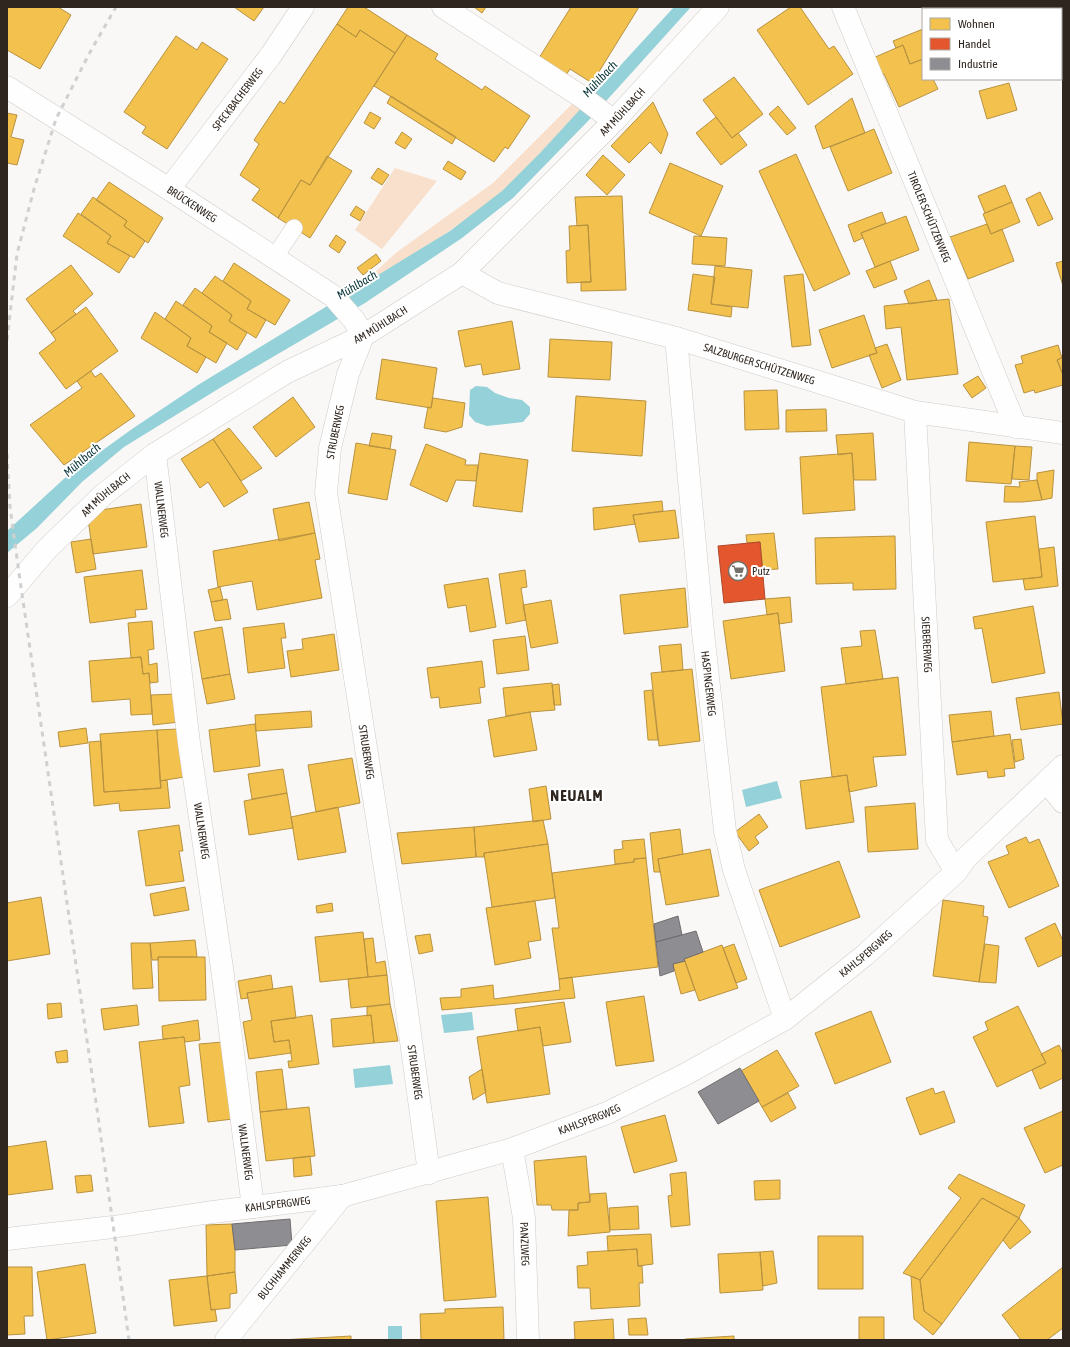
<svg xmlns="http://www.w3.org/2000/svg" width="1070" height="1347" font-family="'Asap Condensed',sans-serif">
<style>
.green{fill:#f8e0cc}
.water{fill:#94d1d8}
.homes{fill:#f2c14e;stroke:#b89240}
.shops{fill:#e4572e;stroke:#ae482a}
.industry{fill:#8d8d92;stroke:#716e70}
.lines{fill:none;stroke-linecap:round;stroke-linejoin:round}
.service-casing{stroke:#d0cbc7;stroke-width:18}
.minor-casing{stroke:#d0cbc7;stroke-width:23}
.service{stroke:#fefefe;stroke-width:17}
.minor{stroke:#fefefe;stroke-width:22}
.rail{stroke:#d1d0d0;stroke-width:3;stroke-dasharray:5 5;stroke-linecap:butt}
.labels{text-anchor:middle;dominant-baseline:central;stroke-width:4;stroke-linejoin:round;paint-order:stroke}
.street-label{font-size:11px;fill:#2f261f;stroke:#fff}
.poi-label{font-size:11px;fill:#2f261f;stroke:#fff;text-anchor:start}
.water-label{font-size:12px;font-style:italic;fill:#053237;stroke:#fff}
.district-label{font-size:15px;font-weight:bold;letter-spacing:1px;fill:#2f261f;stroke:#fff}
</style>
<rect width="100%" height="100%" fill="#faf8f6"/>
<path class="green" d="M574,102L581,109C555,137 530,166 502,191C457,230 405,259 355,290L397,252L493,183Z
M395,168L437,181L382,249L355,230Z"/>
<path class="water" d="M674,7H691L589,120L513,198L462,238L365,303L223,386L124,447L82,482L37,528L7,553V531L67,476L132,429L198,385L450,231L502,191L541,152Z
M476,386L487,387L495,393L509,398L522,400L530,407V414L523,422L487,426L475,422L469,415L470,390Z
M777,781L782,798L746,807L742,790Z
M472,1012L474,1030L444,1033L441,1015Z
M390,1065L393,1084L355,1088L353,1069Z
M388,1326H402V1340H388Z"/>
<path class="homes" d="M7,7H58L71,15L40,69L7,50Z
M234,7H264L254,21Z
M348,7H364L407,35L395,53L360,30L356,37L337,24Z
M474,7H486L482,13Z
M571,7H639L592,83L570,69L566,75L539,58Z
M791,7H800L829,49L834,46L853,74L808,105L757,30Z
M337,24L356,37L360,30L395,53L310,185L301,180L278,218L252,200L260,189L240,175L259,144L254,140L280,101L284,104Z
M923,29V59L910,64L903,45L896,48L893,41Z
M407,35L438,54L435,59L482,90L485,86L530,116L508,149L505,147L494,162L374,86Z
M176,36L197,50L202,42L228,59L167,149L142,133L146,127L124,112Z
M1063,37V62H1061V38Z
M903,45L910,64L923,59V79H933L938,89L899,107L884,74L880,76L873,58Z
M734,77L763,114L732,138L703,100Z
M1009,83L1017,110L987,119L979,91Z
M391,96L456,137L452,144L387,103Z
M852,98L865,133L823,149L815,126Z
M653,102L668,134L661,154L650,142L629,163L611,146Z
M778,106L796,128L787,135L769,114Z
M370,112L381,118L374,129L364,123Z
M7,113L17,115L11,137L24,140L17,165L7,163Z
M716,117L732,138L738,133L747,145L721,165L696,133Z
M874,129L892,173L848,191L830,147Z
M402,132L412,139L405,149L395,143Z
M796,154L850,274L814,291L759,171Z
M603,155L625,175L607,195L586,175Z
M327,156L352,171L310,238L278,218L301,180L310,185Z
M448,161L466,172L461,180L443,169Z
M670,163L723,186L701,236L649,213Z
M378,168L389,175L382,185L371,178Z
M109,182L163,218L148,243L124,226L127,221L96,200Z
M1005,185L1012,202L985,213L978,196Z
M1040,192L1053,219L1038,226L1026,199Z
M622,196L626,290L581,291V282H591L588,225L577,226L575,197Z
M93,197L127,221L124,226L145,241L134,258L107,243L111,236L81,214Z
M1012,202L1020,222L991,234L983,214Z
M356,206L365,212L360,221L350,215Z
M882,212L886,223L861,233L863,238L854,242L848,225Z
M78,213L111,236L107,243L130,256L119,273L63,236Z
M906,216L919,250L875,267L861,233Z
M987,224L991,234L1002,229L1014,261L968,279L950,237Z
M588,225L591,282L567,283L566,251L570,250L569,226Z
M336,235L346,242L339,253L329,246Z
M694,236L727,238L725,266L692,264Z
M376,254L381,261L363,275L357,268Z
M890,261L897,279L874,288L866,271Z
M1063,261V286L1056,263Z
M234,263L290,300L275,325L247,309L251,301L223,281Z
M71,265L93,294L73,311L76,314L51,333L26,299Z
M715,266L752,270L748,308L711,304Z
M693,274L715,277L711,304L732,307L731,317L688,310Z
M803,274L811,345L792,347L784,276Z
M215,276L251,301L247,309L266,320L256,338L229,321L232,315L202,293Z
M929,280L937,300L909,304L904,291Z
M195,288L232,315L229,321L247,333L237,350L209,332L212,326L183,305Z
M949,299L958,374L907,380L901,327L886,329L884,306Z
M176,301L212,326L209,332L227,343L216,363L187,346L191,338L165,319Z
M86,307L118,351L66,389L39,353L56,340L51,333Z
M155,312L191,338L187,346L206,357L197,373L141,338Z
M864,315L877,353L832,368L819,330Z
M512,321L520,369L483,375L481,364L465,367L458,331Z
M550,339L612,342L610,380L548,377Z
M887,344L901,380L882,388L869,355L877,353L875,348Z
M1058,345L1062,358L1057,360L1063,375V385L1035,393L1034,390L1024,393L1015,365L1023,363L1021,356Z
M1063,357V375L1057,360Z
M382,359L437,368L431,408L376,399Z
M91,371L95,377L101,373L135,416L64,465L30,425L82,388L77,381Z
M978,376L986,388L972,398L963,385Z
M777,390L779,429L745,430L744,391Z
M576,396L646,401L642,456L572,451Z
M293,397L315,427L276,457L253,427Z
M433,398L465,403L462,427L446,432L424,428L428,407L431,408Z
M826,409L827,431L786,432V410Z
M229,428L262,468L241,481L213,439Z
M372,433L392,436L390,449L369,446Z
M873,433L876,480H854L852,453L838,455L836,435Z
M213,439L248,492L224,507L208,482L200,488L181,459Z
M969,442L1015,446L1011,484L966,481Z
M356,443L396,450L387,500L348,493Z
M426,444L466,460L465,465H478L476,481L456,480L447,502L410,485Z
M1015,446L1032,447L1029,480L1012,479Z
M480,453L528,460L522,512L473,506Z
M852,453L855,510L803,514L800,457Z
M1054,470L1052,498L1042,500L1037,480V473Z
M1037,480L1042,500L1022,502H1004L1005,486L1020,487L1019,482Z
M662,501L663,511L633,515L635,524L594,530L593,508Z
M309,502L315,533L279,541L273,509Z
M141,504L147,547L93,554L87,512Z
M675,510L679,538L639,542L633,515Z
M1035,516L1042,577L993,582L986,522Z
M315,533L320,559L315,560L322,598L257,610L252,581L218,587L213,551Z
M774,533L778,569L763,570L760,542L747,543L746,535Z
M895,536L896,589L853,590V583L816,584L815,538Z
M91,539L96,569L76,573L71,542Z
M1054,547L1058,586L1025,590L1023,579L1042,577L1039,549Z
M142,570L147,609L135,610L136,617L90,623L84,577Z
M525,570L527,587L521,588L526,620L506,624L499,574Z
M488,578L496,627L470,632L466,605L448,608L444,585Z
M220,587L223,600L211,602L208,590Z
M685,588L688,627L624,634L620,595Z
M790,597L792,622L779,624L778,613L767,615L765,599Z
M227,599L231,619L215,621L211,602Z
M551,600L558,643L531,648L523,605Z
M1033,606L1045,673L992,683L982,628L975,629L973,617Z
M778,613L785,671L731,679L723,621Z
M152,621L154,649L148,650L149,665L157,663L158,682L150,683L149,673L143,674L141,657L131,658L128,623Z
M284,623L286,638H281L285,668L248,673L243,628Z
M222,627L230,674L202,679L194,632Z
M875,630L883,679L846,684L841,648L862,646L860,631Z
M334,634L339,670L291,677L287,651L303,649L302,639Z
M525,636L529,670L497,674L493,640Z
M681,644L683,670L662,672L659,646Z
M141,657L143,674L149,673L152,714L131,715L130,699L92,702L89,661Z
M482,661L485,687L479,688L481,703L440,708L439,697L431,698L427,668Z
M692,669L700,741L659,746L651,673Z
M230,674L235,699L207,704L202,679Z
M898,677L906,755L873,757L877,786L849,792L847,775L832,777L821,687Z
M552,683L555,710L530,712L506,716L503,688Z
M559,684L561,705H554L552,685Z
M652,690L658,740H648L644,691Z
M1059,692L1063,724L1021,730L1016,698Z
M175,694L179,722L153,725L151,695Z
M311,711L312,727L256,731L255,715Z
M991,711L994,736L952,742L949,715Z
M530,712L537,750L494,757L488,720Z
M255,724L260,766L214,772L209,730Z
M86,728L88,743L60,747L58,732Z
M178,729L184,777L160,781L157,730Z
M157,730L161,788L104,792L100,734Z
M1010,734L1015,768L1004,769L1005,776L988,778L987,771L957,775L952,742Z
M1021,739L1024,759L1015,762L1012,740Z
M101,741L104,792L161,788L160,781L167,780L170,808L120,811L119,803L94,806L89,742Z
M352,758L360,803L316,812L308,765Z
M283,769L287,793L252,799L248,774Z
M847,775L854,822L806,829L800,781Z
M546,786L551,819L533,822L529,789Z
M287,793L293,828L249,835L244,801Z
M915,803L918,849L868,852L865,807Z
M338,807L346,852L298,860L291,817Z
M759,814L768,827L755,837L759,843L749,851L735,832Z
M543,820L548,844L484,853V857H476L474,827Z
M179,825L183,851H179L184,881L146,886L138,831Z
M474,827L476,857L402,864L397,833Z
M680,829L683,854L658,859L660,872H654L650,833Z
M1026,837L1029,843L1039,839L1059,886L1009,908L988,862L1009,854L1006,846Z
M644,839L646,858L634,859V862L615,864L614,850L623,849L622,841Z
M548,844L555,898L492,907L484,853Z
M710,849L719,896L666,905L658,859Z
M646,858L658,967L559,979L552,928H559L552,873L634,862V859Z
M839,861L860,917L780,947L759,890Z
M185,887L189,910L154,916L150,894Z
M41,897L50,954L7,961V903Z
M943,900L984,906L983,916L988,917L979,982L933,976Z
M535,901L541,940L528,942L531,958L495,965L486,908Z
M332,903L333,911L317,913L316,906Z
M1055,923L1063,941V955L1038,967L1025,938Z
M363,932L368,977L320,982L315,937Z
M430,934L433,951L419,954L415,936Z
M373,938L376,963L385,961L387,975L368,977L364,939Z
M195,940L197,957H158V960H152L150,943Z
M131,943H150L153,988L133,989Z
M734,944L747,979L736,983L723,948Z
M985,944L999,946L996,983L979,982Z
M722,945L738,988L699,1001L684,959Z
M158,957H205L206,1000L159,1001Z
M685,961L695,990L681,994L673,964Z
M271,975L273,989L247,993L248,998L241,999L238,981Z
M387,975L390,1004L351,1008L348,979Z
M572,977L575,998L442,1010L440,998L461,997V989L493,985L494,999L560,990L559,979Z
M292,986L296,1018L271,1021L274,1042L289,1040L291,1053L249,1059L243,1022L252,1020L247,993Z
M644,996L654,1061L616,1066L606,1002Z
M564,1002L571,1042L543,1046L540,1027L518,1031L515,1009Z
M61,1003L62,1017L48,1019L47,1004Z
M390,1004L398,1041L374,1043L371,1015L367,1016V1007Z
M137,1005L139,1025L104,1030L101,1009Z
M1018,1006L1046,1063L997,1087L973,1037L988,1030L985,1022Z
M871,1011L891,1062L835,1084L815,1033Z
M312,1015L319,1064L289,1068L288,1061H292L289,1040L274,1042L271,1021Z
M371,1015L374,1043L333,1047L331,1019Z
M198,1020L200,1040L185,1042L184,1037L163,1039L162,1026Z
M540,1027L550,1094L487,1103L477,1037Z
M184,1037L190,1085L179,1087L184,1123L149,1127L139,1042Z
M223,1042L233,1119L208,1122L199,1044Z
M1059,1045L1063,1054V1078L1040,1089L1032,1070L1046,1063L1041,1054Z
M67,1050L68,1062L57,1063L55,1052Z
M777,1050L799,1086L762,1107L741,1071Z
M282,1069L287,1109L260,1112L256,1072Z
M482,1069L486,1092L473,1100L469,1077Z
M933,1088L935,1094L944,1091L955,1122L920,1135L906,1098Z
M788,1093L796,1108L771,1122L762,1107Z
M309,1107L315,1156L266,1161L260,1112Z
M1063,1111V1165L1045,1173L1024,1128Z
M665,1115L677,1161L634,1173L621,1127Z
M46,1141L53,1189L7,1195V1147Z
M310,1156L312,1175L294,1177L293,1158Z
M586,1156L590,1202L578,1203V1210H552L551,1205H537L534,1161Z
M686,1172L690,1225L671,1227L668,1196L672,1195L670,1174Z
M959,1174L1025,1205L1019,1218L982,1198L920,1280L903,1273L961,1198L948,1188Z
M91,1175L93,1191L77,1193L75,1176Z
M780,1180V1199L755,1200L754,1181Z
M606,1193L610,1232L568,1236L569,1210H578V1203L590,1202V1194Z
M488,1197L496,1297L444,1301L436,1201Z
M982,1198L1019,1218L942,1324L924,1311L920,1280Z
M638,1206L639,1229L610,1230L609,1208Z
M1019,1218L1031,1232L1010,1249L1003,1240Z
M232,1224L235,1250V1272L207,1276L206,1225Z
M651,1234L653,1264L638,1266L637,1249L608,1251L607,1236Z
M818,1236H863V1289H818Z
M637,1249L638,1266H642L643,1283H639L640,1306L591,1309L590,1288H578L577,1266L588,1265L587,1252Z
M773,1251L777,1283L763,1286L760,1252Z
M760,1252L763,1290L720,1293L718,1254Z
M85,1264L96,1333L47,1340L37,1272Z
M7,1267H32L33,1316H24L25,1334L7,1335Z
M1063,1267V1328L1047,1340H1021L1002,1315Z
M235,1272L237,1293L230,1294V1308L211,1310L207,1276Z
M207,1276L211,1310L215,1309L217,1321L174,1326L169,1280Z
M911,1276L920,1280L924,1311L942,1324L933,1335L914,1319Z
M503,1307L504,1340H421L420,1314L445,1313V1309Z
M859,1317H884V1340H859Z
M646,1318L648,1335H629L628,1319Z
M613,1319L614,1340H568L575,1339L574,1322Z
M351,1336V1340H280Z
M734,1336V1340H685V1339Z"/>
<path class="shops" d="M760,542L765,599L724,603L718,546Z"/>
<path class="industry" d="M678,916L682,935L656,942L654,924Z
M696,931L703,952L684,959L685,961L673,964L674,971L660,976L656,942Z
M740,1068L759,1101L718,1124L698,1092Z
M290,1219L292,1245L235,1250L232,1224Z"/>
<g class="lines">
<g class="service-casing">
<path id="service" d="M274,258L294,228"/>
</g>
<g class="minor-casing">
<g id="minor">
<path d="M443,7L582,97L614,121"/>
<path id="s1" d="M843,7L1016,427"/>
<path id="s2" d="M7,87L169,189L333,296L354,320L363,336L348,374L330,448L326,493L404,990L429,1173"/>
<path id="s3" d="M169,189L271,55L303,7"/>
<path id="s4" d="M462,273L498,293L676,338L915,412L1063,433"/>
<path id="s5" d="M676,338L703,632L725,831L734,870L785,1019"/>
<path id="s6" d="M915,412L937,840L956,872"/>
<path id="s7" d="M155,454L189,743L222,968L253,1207"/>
<path id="s8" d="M7,596L47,549L103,495L155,454L287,372L363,336L462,273L614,121L718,7"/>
<path d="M1047,782L1063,802"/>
<path id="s9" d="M512,1149L524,1218L528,1340"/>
<path id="s10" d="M7,1239L113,1227L205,1213L342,1196L512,1149L607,1113L684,1075L785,1019L865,955L956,872L966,858L1063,766"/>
<path id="s11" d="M226,1340L342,1196"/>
</g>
</g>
<use href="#service" class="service"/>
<use href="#minor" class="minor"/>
<path class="rail" d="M7,340L17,254L34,189L56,119L89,54L116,7
M7,454L10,507L20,580L96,1102L129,1340"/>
</g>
<defs>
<g id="supermarket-ring" transform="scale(1)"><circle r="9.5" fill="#fff" stroke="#76706a" stroke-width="1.5"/><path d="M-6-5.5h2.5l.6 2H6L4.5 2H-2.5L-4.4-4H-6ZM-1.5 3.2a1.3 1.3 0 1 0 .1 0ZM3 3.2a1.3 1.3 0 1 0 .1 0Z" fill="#76706a"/></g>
</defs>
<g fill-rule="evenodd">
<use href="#supermarket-ring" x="738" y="571"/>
</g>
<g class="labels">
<g class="street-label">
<text stroke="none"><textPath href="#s3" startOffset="113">SPECKBACHERWEG</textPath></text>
<text stroke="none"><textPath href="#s8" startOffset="790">AM MÜHLBACH</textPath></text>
<text stroke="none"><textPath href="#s2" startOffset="219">BRÜCKENWEG</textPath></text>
<text stroke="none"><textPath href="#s1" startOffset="227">TIROLER SCHÜTZENWEG</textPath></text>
<text stroke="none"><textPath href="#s8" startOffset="466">AM MÜHLBACH</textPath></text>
<text stroke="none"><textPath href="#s4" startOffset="312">SALZBURGER SCHÜTZENWEG</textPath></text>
<text transform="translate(335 432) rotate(-79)">STRUBERWEG</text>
<text stroke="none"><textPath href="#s8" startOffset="142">AM MÜHLBACH</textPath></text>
<text stroke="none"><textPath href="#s7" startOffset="56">WALLNERWEG</textPath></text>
<text stroke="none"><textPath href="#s6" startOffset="233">SIEBERERWEG</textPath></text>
<text stroke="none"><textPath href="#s5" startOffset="347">HASPINGERWEG</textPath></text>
<text stroke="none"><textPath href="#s2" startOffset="862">STRUBERWEG</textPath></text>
<text stroke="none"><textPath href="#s7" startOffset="380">WALLNERWEG</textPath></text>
<text stroke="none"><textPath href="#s10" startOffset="921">KAHLSPERGWEG</textPath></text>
<text stroke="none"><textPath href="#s2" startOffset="1186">STRUBERWEG</textPath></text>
<text stroke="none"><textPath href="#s10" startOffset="597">KAHLSPERGWEG</textPath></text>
<text stroke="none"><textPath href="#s7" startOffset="704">WALLNERWEG</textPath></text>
<text stroke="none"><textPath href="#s10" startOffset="273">KAHLSPERGWEG</textPath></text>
<text stroke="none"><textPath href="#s9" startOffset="96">PANZLWEG</textPath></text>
<text stroke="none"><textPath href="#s11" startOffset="93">BUCHHAMMERWEG</textPath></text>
</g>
<g class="poi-label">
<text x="752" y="571">Putz</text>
</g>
<g class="water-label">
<text transform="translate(600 79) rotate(-47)">Mühlbach</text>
<text transform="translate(357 285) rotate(-31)">Mühlbach</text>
<text transform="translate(82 460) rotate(-41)">Mühlbach</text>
</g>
<g class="district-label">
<text x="577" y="795">NEUALM</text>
</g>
</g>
<rect width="1070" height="1347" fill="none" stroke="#2f261f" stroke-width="16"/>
<rect x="922" y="8" width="140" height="72" fill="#ffffff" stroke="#aca8a5"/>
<rect x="930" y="18" width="20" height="12" fill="#f2c14e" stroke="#aca8a5"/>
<text x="958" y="28" font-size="12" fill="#2f261f">Wohnen</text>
<rect x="930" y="38" width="20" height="12" fill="#e4572e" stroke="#aca8a5"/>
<text x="958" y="48" font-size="12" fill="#2f261f">Handel</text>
<rect x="930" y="58" width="20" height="12" fill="#8d8d92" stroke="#aca8a5"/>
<text x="958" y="68" font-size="12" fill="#2f261f">Industrie</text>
</svg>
